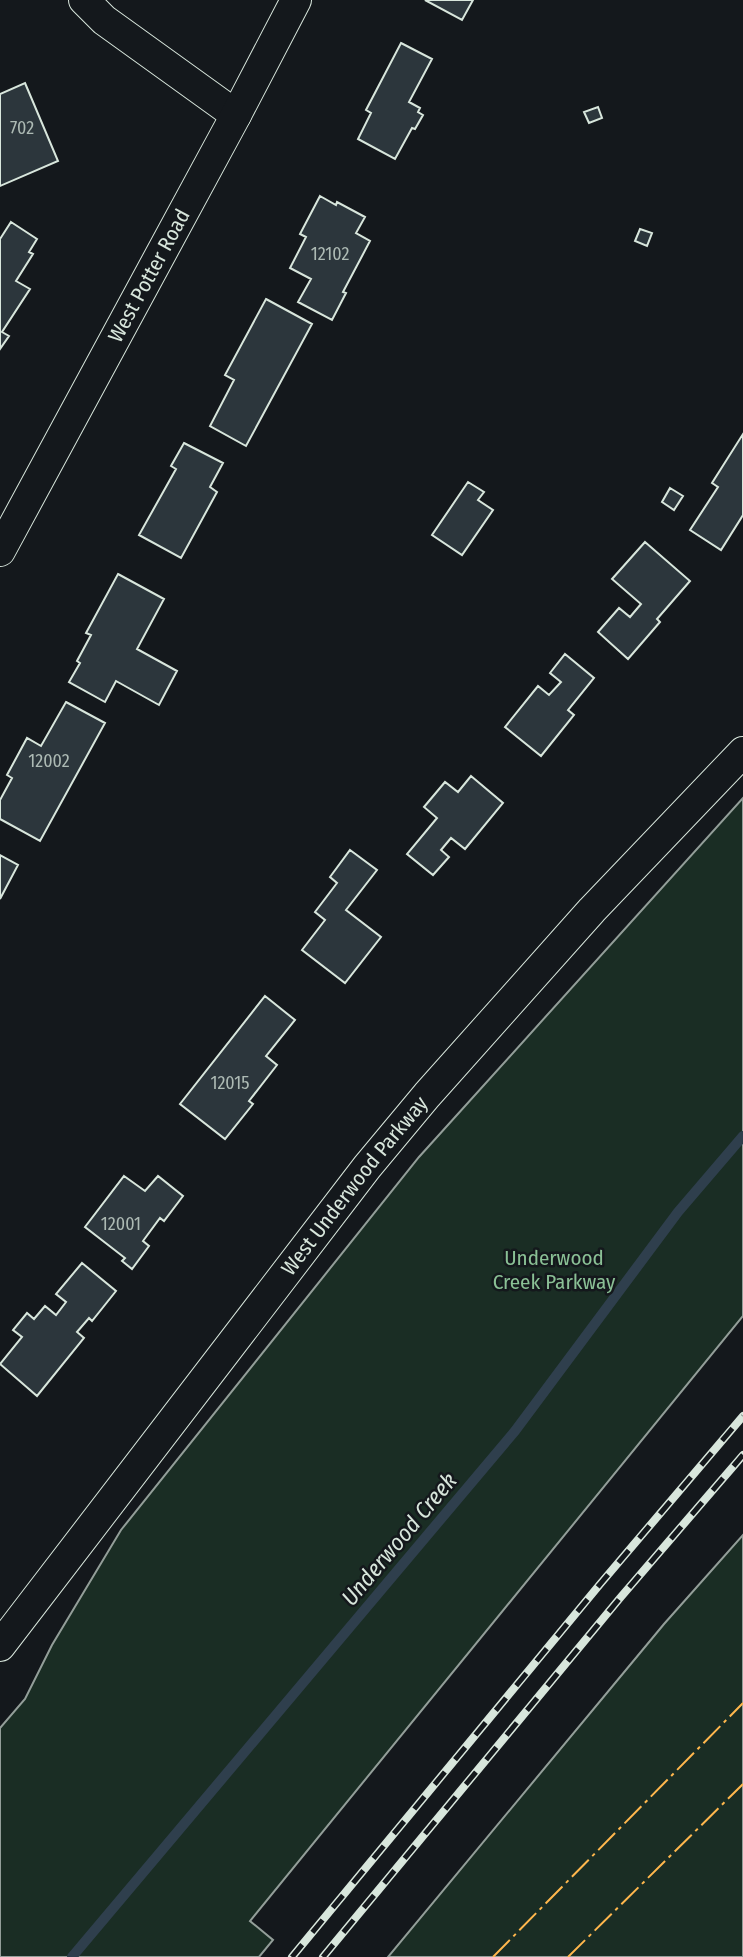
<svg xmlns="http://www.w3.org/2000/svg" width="743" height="1957" font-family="'Fira Sans Condensed',sans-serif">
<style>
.green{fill:#1a2d24;stroke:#939e99;stroke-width:2}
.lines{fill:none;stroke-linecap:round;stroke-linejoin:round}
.stream{stroke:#2f3f4d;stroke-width:10}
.building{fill:#2c363c;stroke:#d8e6dc;stroke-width:2}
.minor-casing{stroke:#d8e6dc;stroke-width:32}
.minor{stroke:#14181c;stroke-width:30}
.rail-casing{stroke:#d8e6dc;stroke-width:8}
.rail{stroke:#14181c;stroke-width:5;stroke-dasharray:16;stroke-linecap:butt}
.power{stroke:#ffb74d;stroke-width:2;stroke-dasharray:24 5 3.5 5;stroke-linecap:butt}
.labels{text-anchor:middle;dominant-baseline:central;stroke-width:5;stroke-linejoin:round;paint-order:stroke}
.number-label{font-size:18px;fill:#adbab4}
.street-label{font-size:21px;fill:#d8e6dc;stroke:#14181c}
.park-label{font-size:21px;fill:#8ac095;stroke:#14181c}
.water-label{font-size:23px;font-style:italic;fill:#d8e6dc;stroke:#14181c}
</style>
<rect width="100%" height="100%" fill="#14181c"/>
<path class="green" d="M743,798V1316L250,1921L273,1940L259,1957H0V1728L25,1699L52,1645L121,1530L419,1157Z
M743,1535V1957H388L664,1624Z"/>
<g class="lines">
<path class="stream" d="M72,1957L515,1431L678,1212L743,1136"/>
</g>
<path class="building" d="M425,0H473L462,20Z
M401,43L432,59L409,102L420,108L418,112L423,115L415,129L412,128L395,159L358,139L371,113L366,110Z
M25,83L58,161L0,186V94Z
M598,107L602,118L589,123L584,112Z
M320,196L336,205L337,202L365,217L356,233L370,241L343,292L346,293L332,320L298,302L311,279L290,268L306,237L300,234Z
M11,222L37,239L29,252L33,254L16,281L30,289L2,332L9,336L0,349V239Z
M640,229L652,233L647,246L635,241Z
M266,299L312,324L246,446L210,426L234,380L225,375Z
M743,434V515L721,550L690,530L718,487L712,483Z
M184,443L223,463L210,487L217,492L181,558L139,535L176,469L171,466Z
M468,482L484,492L478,500L493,510L462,555L432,535Z
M670,488L683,496L674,510L662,502Z
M645,542L690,581L657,619L660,622L628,659L598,632L619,608L630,617L641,604L612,579Z
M118,574L164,599L137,649L177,671L159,705L116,681L105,702L69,682L80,663L77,661L91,635L86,633Z
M565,654L594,678L568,710L574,715L541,756L505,727L538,686L549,695L561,682L550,673Z
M66,702L105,723L40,841L0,819V800L12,778L7,775L27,738L41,746Z
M471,776L503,803L465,849L451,838L441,850L449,857L433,875L407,854L437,818L424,807L445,782L458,792Z
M350,850L377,870L346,910L381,937L345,983L302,950L325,920L315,912L337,883L330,877Z
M0,855L18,865L0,899Z
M265,996L295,1020L266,1056L277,1065L249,1101L253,1104L225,1139L180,1104Z
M124,1176L145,1191L158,1176L183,1196L164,1221L160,1218L143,1241L149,1246L132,1269L122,1261L125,1258L85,1227Z
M82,1263L116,1291L92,1321L89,1318L77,1332L84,1338L37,1396L0,1364L22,1337L13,1330L27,1313L34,1319L45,1306L56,1315L66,1302L56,1294Z"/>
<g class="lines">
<g class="minor-casing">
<g id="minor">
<path d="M84,0L104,20L236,115"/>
<path id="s1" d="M0,551L236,115L296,0"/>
<path id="s2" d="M0,1646L367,1167L427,1095L592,910L743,752"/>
</g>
</g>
<use href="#minor" class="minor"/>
<g class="rail-casing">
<path id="rail" d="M292,1957L601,1583L743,1416
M323,1957L620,1598L743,1455"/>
</g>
<use href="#rail" class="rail"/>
<path class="power" d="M493,1957L743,1703
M568,1957L743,1784"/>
</g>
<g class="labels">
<g class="number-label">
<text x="22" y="128">702</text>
<text x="330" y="254">12102</text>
<text x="49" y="761">12002</text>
<text x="230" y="1083">12015</text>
<text x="121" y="1224">12001</text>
</g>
<g class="street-label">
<text stroke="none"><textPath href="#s1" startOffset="313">West Potter Road</textPath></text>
<text stroke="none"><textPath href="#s2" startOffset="581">West Underwood Parkway</textPath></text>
</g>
<g class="park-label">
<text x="554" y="1258">Underwood<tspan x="554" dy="24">Creek Parkway</tspan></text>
</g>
<g class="water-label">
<text transform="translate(399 1539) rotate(-50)">Underwood Creek</text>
</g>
</g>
</svg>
